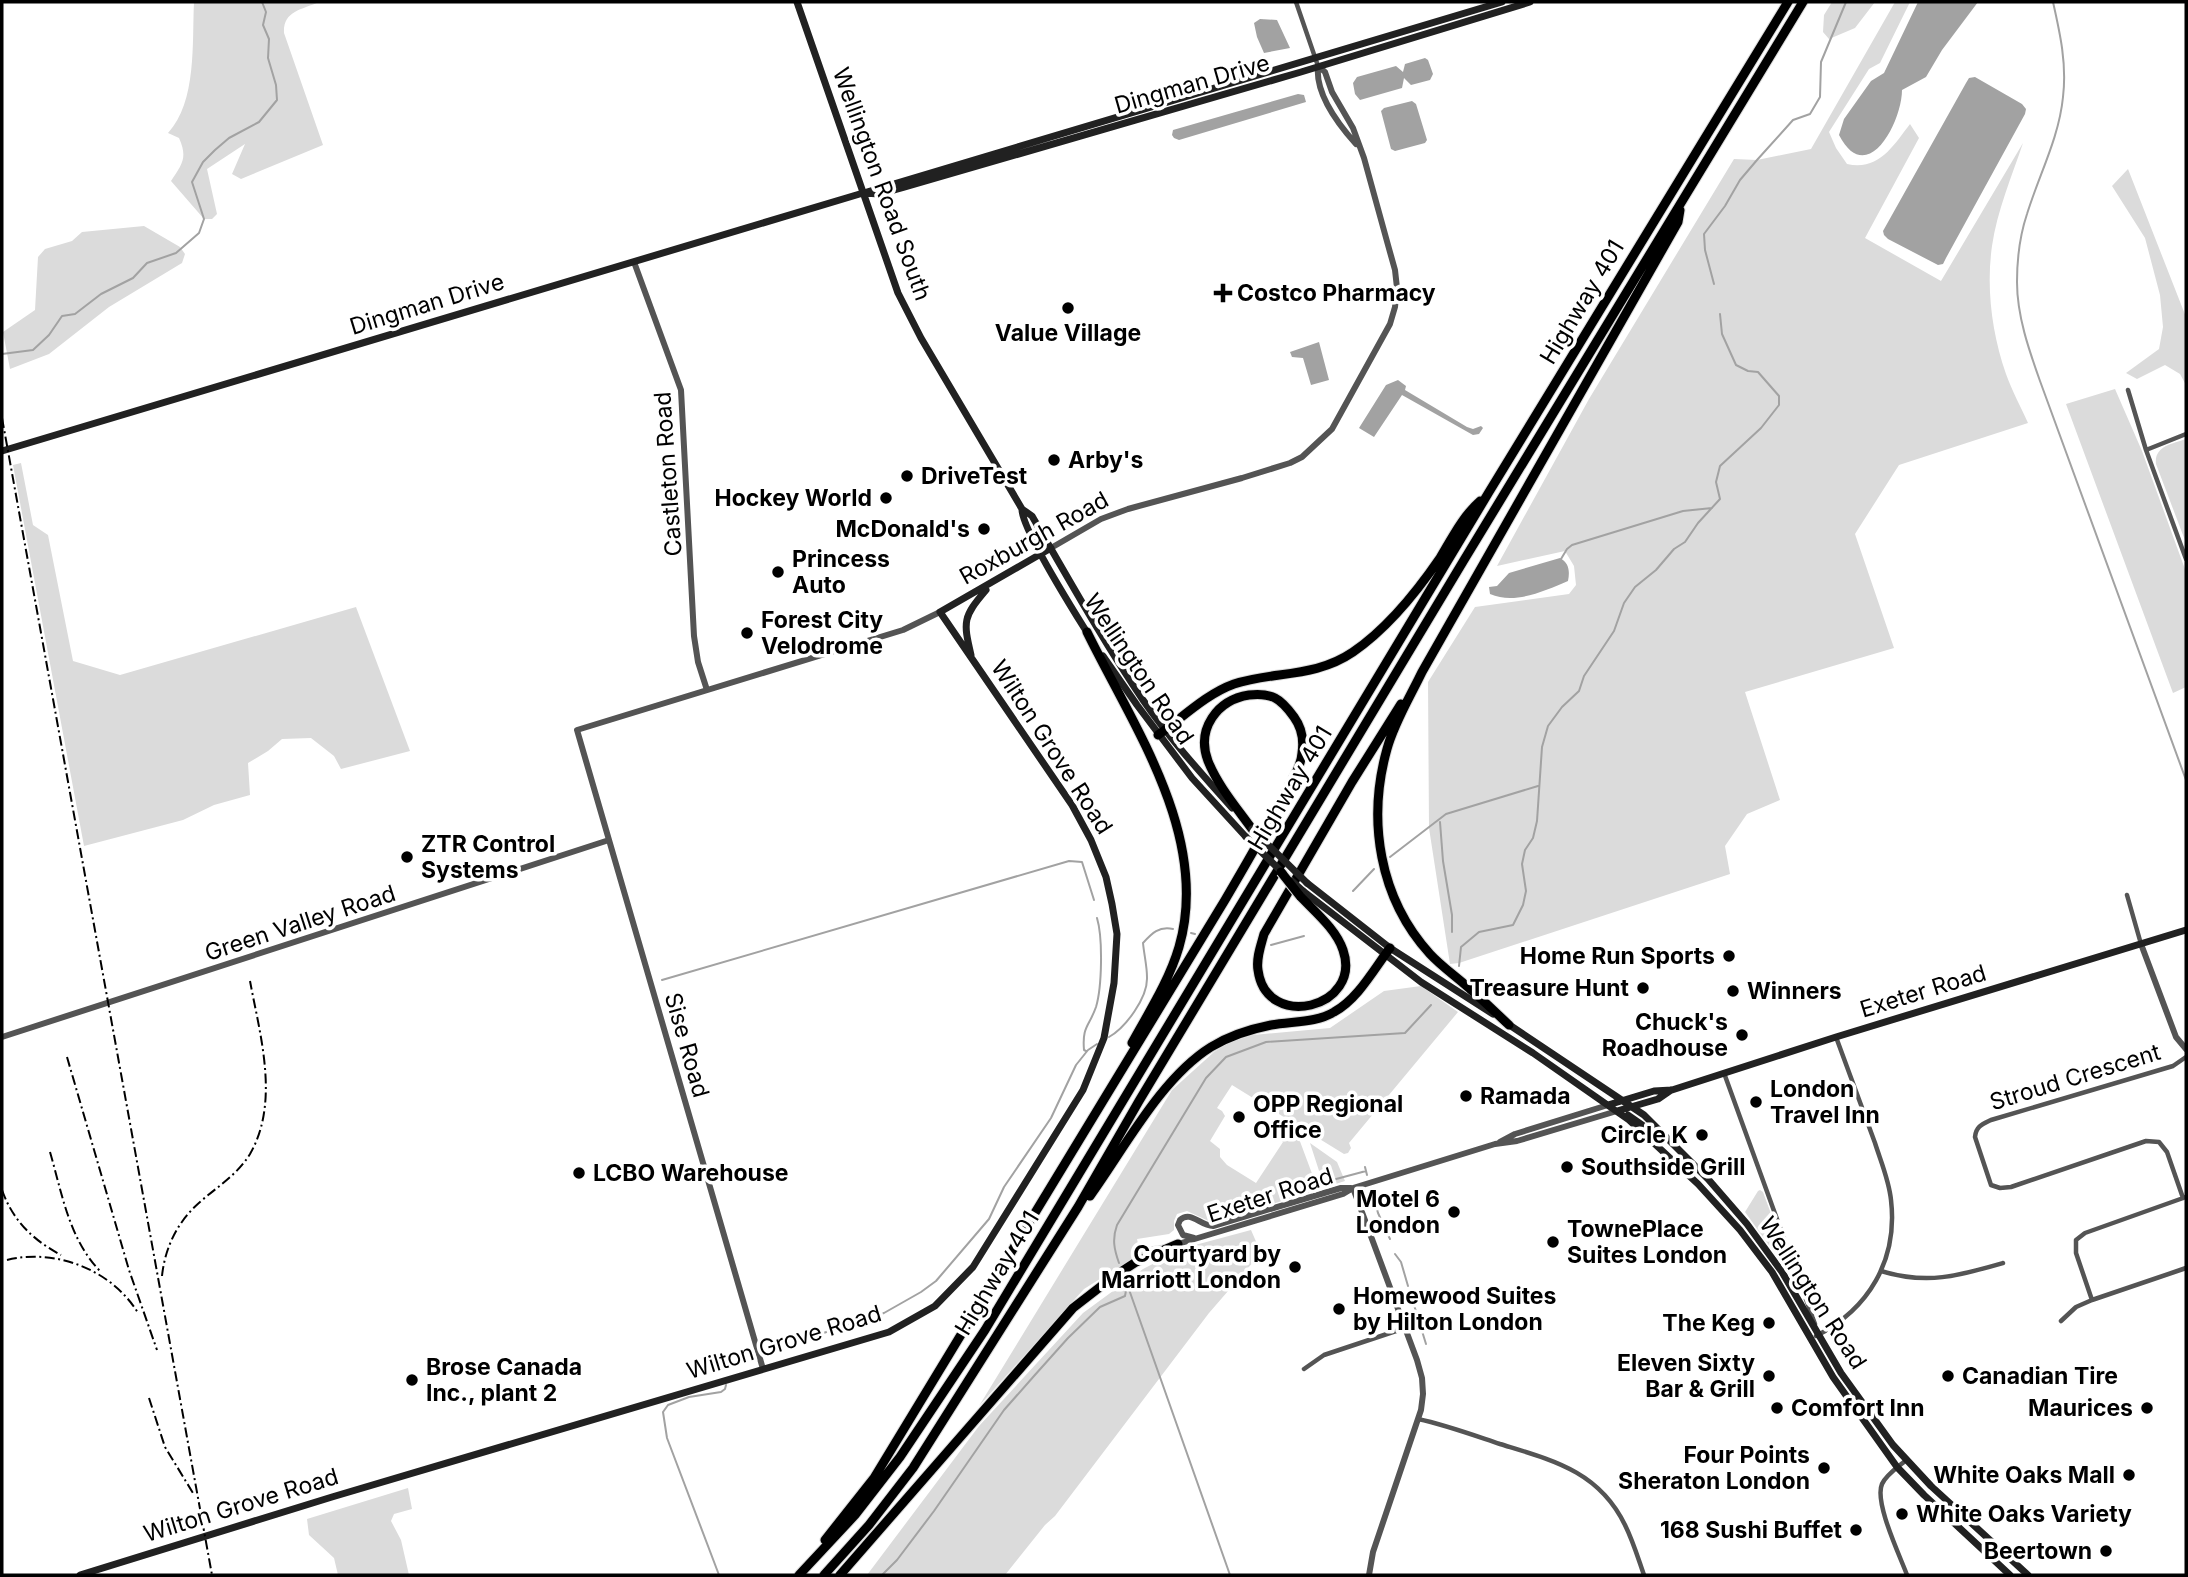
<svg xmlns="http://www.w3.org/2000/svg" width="2188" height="1577" font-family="Inter,sans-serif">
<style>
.green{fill:#dbdbdb}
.water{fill:#a2a2a2}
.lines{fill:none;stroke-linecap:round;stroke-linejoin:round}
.stream{stroke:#a2a2a2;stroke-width:2}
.motorway-casing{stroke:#dbdbdb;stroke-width:11}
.minor{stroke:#545454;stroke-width:4.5}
.tertiary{stroke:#545454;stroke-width:6}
.secondary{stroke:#212121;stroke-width:7}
.motorway{stroke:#000;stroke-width:9}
.rail{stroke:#000;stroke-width:2;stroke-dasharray:10 3.5 2 3.5;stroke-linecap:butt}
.motorway-bridge-casing{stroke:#dbdbdb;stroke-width:11;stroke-linecap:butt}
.secondary-bridge{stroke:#212121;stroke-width:7}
.motorway-bridge{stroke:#000;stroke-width:9}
.poi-dot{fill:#000;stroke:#fff;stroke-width:2.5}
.labels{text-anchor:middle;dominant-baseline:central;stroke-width:7;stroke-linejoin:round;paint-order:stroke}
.street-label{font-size:23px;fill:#000;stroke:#fff}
.poi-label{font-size:23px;font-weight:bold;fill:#000;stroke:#fff;text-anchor:start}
</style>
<rect width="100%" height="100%" fill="#fff"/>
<path class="green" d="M194,2H319C301,10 283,11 284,33L323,145L241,179L232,174L245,144L207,169L217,214L212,219H204L171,181C182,164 188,158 179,138L168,133C197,102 192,42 194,2Z
M1832,2H1875L1855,28L1829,39L1823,32L1824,15Z
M1895,2H1910L1880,63L1869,69L1829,132L1836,148L1847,164C1879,171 1893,146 1910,124L1919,138L1865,238L1941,281L2023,143C2012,176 1997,211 1992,246C1986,288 1992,334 2006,374C2012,391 2021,407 2028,423L1899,465L1855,534L1894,648L1745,692L1780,800L1747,814L1725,846L1730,874L1459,963L1450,964L1429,828L1428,682L1475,607L1569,594L1576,585L1574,566L1565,551L1497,566L1589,399L1734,159L1757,160L1811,149Z
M2128,169L2186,317V385L2180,374L2165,365L2137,379L2126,373L2159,349L2163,327L2160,295L2145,238L2112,186Z
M144,226L180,247L185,254L182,263L109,307L49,354L10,369L3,332L35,310L38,257L45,249L72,241L82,232Z
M2115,389L2142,451L2186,572V687L2173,693L2066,404Z
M2186,439V543L2156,464C2154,446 2172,444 2186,439Z
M21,463L33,525L48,535L73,661L120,675L356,607L410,751L341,769L334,756L311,738L282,739L268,751L248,763L250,795L214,805L183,820L84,846L13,465Z
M1421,986L1458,1012L1349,1143L1351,1148L1348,1153L1344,1154L1232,1085L1217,1108L1222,1111L1225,1116L1210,1141L1220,1149V1157L1227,1165L1256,1183L1283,1142L1275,1136L1283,1127L1298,1136L1314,1179L1321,1177L1310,1143L1337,1162L1345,1181L1213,1223L1187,1211L1177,1214L1174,1221V1230L1169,1234L1137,1239L1139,1248L1167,1244L1133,1258L1084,1289L979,1406L1172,1090L1214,1052L1230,1042L1253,1035L1330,1028L1384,991Z
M1760,1190L1763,1192L1797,1284L1745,1212L1758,1191Z
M1251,1230L1261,1253L1209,1313L1055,1516L1045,1525L1005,1575H867L979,1426L1083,1313L1143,1269L1184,1248Z
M408,1488L412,1509L394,1514L391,1521L401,1540L409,1575H338L334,1558L309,1535L307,1519Z"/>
<path class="water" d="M1918,2H1978L1942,50L1926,77L1902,90C1902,122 1867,189 1839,135L1844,119L1871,81L1884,73Z
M1260,19L1277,20L1290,48L1264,53L1257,37L1254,23Z
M1425,58L1428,60L1433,74L1430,80L1411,85L1404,78L1402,88L1360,100L1355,94L1353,83L1357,77L1396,66L1403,72L1405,64Z
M1975,77L2022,104L2026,109L2025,114L1946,258L1943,264L1938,265L1888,239L1884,235L1883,231L1966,83L1969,78Z
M1298,94L1304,95L1306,102L1179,140L1174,138L1172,135L1173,130Z
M1412,101L1416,104L1427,140L1425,143L1395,151L1391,149L1381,111L1384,108Z
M1319,342L1329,380L1311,385L1303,358L1292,357L1290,352Z
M1398,380L1406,386L1405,390L1467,427L1473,429L1481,426L1483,428L1479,434L1473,435L1402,395L1374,437L1359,428L1386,385Z
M1560,558C1569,563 1570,571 1568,581C1544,591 1515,605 1490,594L1489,587L1497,586L1509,573Z"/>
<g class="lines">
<path class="stream" d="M2053,2C2060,33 2067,64 2063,97C2059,138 2039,175 2027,214C2020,235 2017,260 2017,282C2017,316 2029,350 2040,381L2186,780
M1714,284L1705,250L1704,234L1725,206L1740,180L1757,160L1793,120L1810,114L1820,97L1821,62L1846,2
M2,354L33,350L49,335L62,316L75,314L101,294L133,278L147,263L176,253L199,233L204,219L192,182L203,162L215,150L229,138L259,122L277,100L276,85L268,58L269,39L263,25L266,12L262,2
M1561,559L1567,549L1572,545L1683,511L1712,508
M1440,822L1443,861L1452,915V932
M1390,857L1446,814L1538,786
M1353,891L1374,869
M1191,933L1195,934
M1271,945L1304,936
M1459,966L1461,947L1479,932L1513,925L1523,905L1526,891L1522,864L1525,850L1533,838L1537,821L1542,747L1548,726L1562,707L1579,691L1584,676L1614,631L1624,603L1635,587L1656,570L1674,549L1685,542L1698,523L1720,499L1716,482L1720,466L1761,428L1779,405V396L1758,372L1748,371L1736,365L1722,334L1720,314
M662,980L1069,861L1082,862L1094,900
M1109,1037C1125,1028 1148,998 1147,977C1147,966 1144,954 1143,943C1152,933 1159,926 1173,929
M1086,1051L1084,1050C1082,1026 1089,1027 1096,1007C1102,987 1103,938 1097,918
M1365,1167L1367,1175
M1371,1188L1378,1213L1390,1239
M1280,1194L1366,1171
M1395,1254L1401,1262L1408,1286
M1119,1263C1114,1249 1112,1239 1117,1225L1206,1078L1226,1057L1266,1042L1405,1033L1431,1005
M1126,1281L1230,1575
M1414,1305L1426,1344
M775,1349L884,1313L921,1292L936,1281L989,1219L1004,1187L1051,1118L1076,1065L1088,1050L1097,1044
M721,1371L724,1365L750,1357
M719,1575L667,1438L663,1412L668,1405L689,1397L721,1392L725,1389L726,1385
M882,1575L897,1560L934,1511L1004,1410L1034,1376L1068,1338L1100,1307L1125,1296L1127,1285"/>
<g class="motorway-casing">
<path id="motorway" d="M1087,632C1133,726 1211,837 1179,947C1169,981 1149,1012 1132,1043
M1158,735C1182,718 1206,694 1234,684C1274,671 1315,678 1353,652C1388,628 1416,593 1440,558C1452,538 1463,516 1480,501
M1300,896C1315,912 1336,929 1343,950C1363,1008 1266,1032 1258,970C1256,958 1261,945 1264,934L1352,782L1401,704
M1509,1025C1496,1013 1483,1000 1470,989C1457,977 1442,967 1430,954C1379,898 1367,820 1387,749C1394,723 1410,697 1422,672L1678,222L1680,210
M1090,1196C1124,1149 1161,1078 1211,1047C1229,1036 1251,1029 1271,1025C1292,1021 1316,1023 1334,1012C1358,999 1374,969 1390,948
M825,1540L874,1478L1225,900C1245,866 1265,832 1283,797C1290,783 1301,768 1302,753C1304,740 1302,728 1294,717C1289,710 1283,702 1275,698C1267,694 1258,694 1249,695C1217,700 1196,729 1208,761C1218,786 1237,808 1252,829
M799,1575L855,1515L900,1457L985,1330L1489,492L1788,2
M824,1575L869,1525L913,1468L1078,1207L1139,1101L1464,560L1803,2
M840,1575L1073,1308L1113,1277L1136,1262L1178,1244"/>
</g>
<path class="minor" d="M1296,2L1318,66
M2128,390L2146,450L2186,559
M2146,450L2186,434
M2127,895L2141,944
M1724,1073L1815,1324
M2186,1197L2085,1233L2076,1240V1253L2092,1300L2186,1268
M2183,1198L2167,1152L2159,1142L2146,1141L2011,1187L2000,1188L1991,1185L1975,1137C1976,1126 1983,1124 1991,1120L2173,1066L2186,1057
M1881,1271C1927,1285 1958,1276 2003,1263
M2061,1321L2076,1307L2092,1300
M1816,1336C1869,1309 1898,1260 1891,1200C1889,1180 1881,1162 1875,1143C1862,1108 1849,1073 1836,1037
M1304,1369L1324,1355L1405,1328
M1418,1419C1446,1425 1473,1435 1500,1444C1552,1460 1599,1471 1625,1525C1633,1541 1638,1558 1644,1575
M1905,1461C1898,1467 1886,1475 1882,1484C1874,1502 1900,1556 1907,1575"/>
<path class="tertiary" d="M1318,66C1315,94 1338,124 1356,144
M634,262L681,390L694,636L698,662L707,690
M1051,548L1101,519L1128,509L1242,478L1290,463L1302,457L1332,429L1390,324L1395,307L1397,288L1395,270L1388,245L1364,158L1353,128L1332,92L1325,72L1318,66
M2141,944L2176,1037L2186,1049
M2,1037L609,840
M1500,1142L1515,1134L1608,1105
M1353,1188L1417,1360L1422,1378L1423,1394L1421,1410L1373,1552L1369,1575
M1194,1238L1183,1235L1178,1225L1180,1220C1191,1210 1200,1226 1213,1226L1341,1188H1351
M1178,1244L1343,1194L1353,1188L1495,1144L1517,1141L1617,1111
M763,1369L577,730L903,630L940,612"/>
<path class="secondary" d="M797,2L898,293L921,338L1022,509L1032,516C1068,578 1103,641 1143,700C1170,739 1201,773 1232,808
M867,192L1502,2
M2,451L863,193L880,194L905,187L1301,72L1530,2
M1022,509C1021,528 1075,613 1088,634
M971,655C963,621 963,617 986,590
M1103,656L1137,705L1192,778L1246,837
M1307,883L1390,948L1493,1014
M1303,891L1421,982L1533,1053L1629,1120L1698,1184L1740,1230L1772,1272L1833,1377L1897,1467L1924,1495L2010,1575
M1505,1022L1644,1115L1708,1179L1747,1224L1782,1272L1841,1373L1893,1445L1931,1486L2028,1575
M1608,1105L1654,1091L1672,1090L1836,1037L2186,930
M1617,1111L1658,1099L1671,1090
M1628,1115L1661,1138
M80,1575L332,1497L889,1332L935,1306L973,1267L1083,1090L1104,1038L1114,983L1117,934L1112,904L1106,877L1091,840L1072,805L940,612L1051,548"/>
<use href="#motorway" class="motorway"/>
<path class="rail" d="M2,418L212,1575
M67,1057L129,1270L157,1350
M50,1152C62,1193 69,1240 101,1272
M2,1190C13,1221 33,1240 61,1255
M7,1260C56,1248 112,1270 138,1313
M162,1276C165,1247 178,1221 200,1202C218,1186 237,1175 250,1154C280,1102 260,1035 250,981
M149,1398L165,1447L193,1493"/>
<g class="motorway-bridge-casing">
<path id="motorway-bridge" d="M1281,872L1300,896"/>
</g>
<path class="secondary-bridge" d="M1252,829L1307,883
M1246,837L1283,873
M1292,881L1303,891"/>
<use href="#motorway-bridge" class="motorway-bridge"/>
</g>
<g class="poi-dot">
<path d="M1219.5 282.5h7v7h7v7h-7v7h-7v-7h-7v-7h7z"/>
<circle cx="1068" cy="308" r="7"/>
<circle cx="1054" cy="460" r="7"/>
<circle cx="907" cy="476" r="7"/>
<circle cx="886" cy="498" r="7"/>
<circle cx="984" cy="529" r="7"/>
<circle cx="778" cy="572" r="7"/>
<circle cx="747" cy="633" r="7"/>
<circle cx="407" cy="857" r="7"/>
<circle cx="1729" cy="956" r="7"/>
<circle cx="1643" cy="988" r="7"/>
<circle cx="1733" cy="991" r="7"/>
<circle cx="1742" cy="1035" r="7"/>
<circle cx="1466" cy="1096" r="7"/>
<circle cx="1756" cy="1102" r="7"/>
<circle cx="1239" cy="1117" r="7"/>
<circle cx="1702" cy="1135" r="7"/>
<circle cx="1567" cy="1167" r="7"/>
<circle cx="579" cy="1173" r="7"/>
<circle cx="1454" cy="1212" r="7"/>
<circle cx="1553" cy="1242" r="7"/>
<circle cx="1295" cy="1267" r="7"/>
<circle cx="1339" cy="1309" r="7"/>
<circle cx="1769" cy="1323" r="7"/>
<circle cx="1769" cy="1376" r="7"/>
<circle cx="1948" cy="1376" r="7"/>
<circle cx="412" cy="1380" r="7"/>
<circle cx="1777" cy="1408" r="7"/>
<circle cx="2147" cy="1408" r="7"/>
<circle cx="1824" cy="1468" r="7"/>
<circle cx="2129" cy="1475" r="7"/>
<circle cx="1902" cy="1514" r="7"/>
<circle cx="1856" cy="1530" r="7"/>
<circle cx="2106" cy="1551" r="7"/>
</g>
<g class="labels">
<g class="street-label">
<text transform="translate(1192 84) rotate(-16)">Dingman Drive</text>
<text transform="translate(882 184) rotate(70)">Wellington Road South</text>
<text transform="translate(1582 302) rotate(-59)">Highway 401</text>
<text transform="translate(427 304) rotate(-17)">Dingman Drive</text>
<text transform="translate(668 474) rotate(-94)">Castleton Road</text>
<text transform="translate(1034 538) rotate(-29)">Roxburgh Road</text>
<text transform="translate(1139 669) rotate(56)">Wellington Road</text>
<text transform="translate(1052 747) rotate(57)">Wilton Grove Road</text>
<text transform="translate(1290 788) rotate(-59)">Highway 401</text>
<text transform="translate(300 923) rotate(-18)">Green Valley Road</text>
<text transform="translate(1923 991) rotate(-17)">Exeter Road</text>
<text transform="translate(687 1045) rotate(74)">Sise Road</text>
<text transform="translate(2075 1077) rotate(-17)">Stroud Crescent</text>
<text transform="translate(1270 1195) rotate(-18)">Exeter Road</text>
<text transform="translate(997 1273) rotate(-59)">Highway 401</text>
<text transform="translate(1813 1293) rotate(57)">Wellington Road</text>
<text transform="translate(784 1342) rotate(-17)">Wilton Grove Road</text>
<text transform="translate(241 1505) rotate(-17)">Wilton Grove Road</text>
</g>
<g class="poi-label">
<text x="1237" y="293">Costco Pharmacy</text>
<text x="1068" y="333" text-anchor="middle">Value Village</text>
<text x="1068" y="460">Arby's</text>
<text x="921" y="476">DriveTest</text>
<text x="872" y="498" text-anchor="end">Hockey World</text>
<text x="970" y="529" text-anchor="end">McDonald's</text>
<text x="792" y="559">Princess<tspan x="792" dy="26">Auto</tspan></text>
<text x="761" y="620">Forest City<tspan x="761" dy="26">Velodrome</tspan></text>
<text x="421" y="844">ZTR Control<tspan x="421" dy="26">Systems</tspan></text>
<text x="1715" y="956" text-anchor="end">Home Run Sports</text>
<text x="1629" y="988" text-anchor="end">Treasure Hunt</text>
<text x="1747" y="991">Winners</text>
<text x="1728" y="1022" text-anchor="end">Chuck's<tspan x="1728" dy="26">Roadhouse</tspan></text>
<text x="1770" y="1089">London<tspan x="1770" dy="26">Travel Inn</tspan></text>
<text x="1480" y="1096">Ramada</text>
<text x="1253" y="1104">OPP Regional<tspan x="1253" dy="26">Office</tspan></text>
<text x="1688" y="1135" text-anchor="end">Circle K</text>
<text x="1581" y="1167">Southside Grill</text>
<text x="593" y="1173">LCBO Warehouse</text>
<text x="1440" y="1199" text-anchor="end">Motel 6<tspan x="1440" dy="26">London</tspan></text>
<text x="1567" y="1229">TownePlace<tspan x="1567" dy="26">Suites London</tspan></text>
<text x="1281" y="1254" text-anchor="end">Courtyard by<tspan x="1281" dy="26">Marriott London</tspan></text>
<text x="1353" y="1296">Homewood Suites<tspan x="1353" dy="26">by Hilton London</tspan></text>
<text x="1755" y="1323" text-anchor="end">The Keg</text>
<text x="1755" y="1363" text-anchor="end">Eleven Sixty<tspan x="1755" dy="26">Bar &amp; Grill</tspan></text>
<text x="426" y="1367">Brose Canada<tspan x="426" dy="26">Inc., plant 2</tspan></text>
<text x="1962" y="1376">Canadian Tire</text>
<text x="1791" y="1408">Comfort Inn</text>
<text x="2133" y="1408" text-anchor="end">Maurices</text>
<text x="1810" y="1455" text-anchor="end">Four Points<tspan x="1810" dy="26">Sheraton London</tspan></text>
<text x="2115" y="1475" text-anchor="end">White Oaks Mall</text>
<text x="1916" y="1514">White Oaks Variety</text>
<text x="1842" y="1530" text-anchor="end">168 Sushi Buffet</text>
<text x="2092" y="1551" text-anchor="end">Beertown</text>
</g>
</g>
<rect width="2188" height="1577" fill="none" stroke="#000000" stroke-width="7"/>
</svg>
